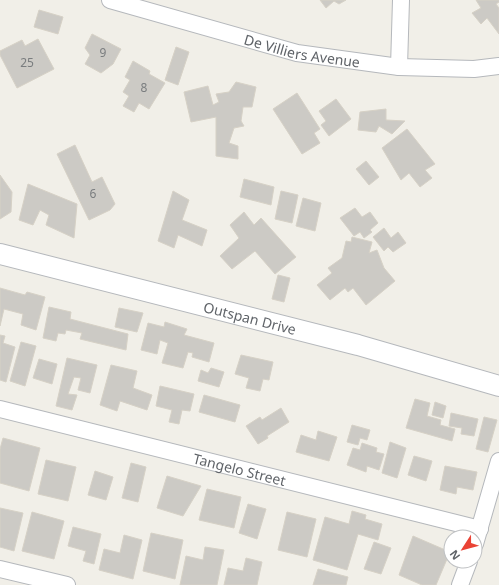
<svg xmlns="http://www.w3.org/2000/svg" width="499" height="585" font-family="'Noto Sans',sans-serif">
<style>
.building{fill:#cccac5;stroke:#d6d1c6}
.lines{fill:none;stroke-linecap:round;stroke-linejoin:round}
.minor-casing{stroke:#b5b8bc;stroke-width:18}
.tertiary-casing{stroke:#b5b8bc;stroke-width:22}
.minor{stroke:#fff;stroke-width:16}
.tertiary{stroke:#fff;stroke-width:20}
.labels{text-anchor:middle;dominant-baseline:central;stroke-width:3;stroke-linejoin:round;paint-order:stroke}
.number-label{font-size:12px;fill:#7a7d7f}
.street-label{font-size:14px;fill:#5f6368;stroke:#fff}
</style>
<rect width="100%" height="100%" fill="#f1efe8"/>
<path class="building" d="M320,0H346L339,4L334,1L326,8Z
M476,0H499V2L496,4L499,8V34L487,18L481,24L472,13L481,8Z
M39,10L63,17L58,34L34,27Z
M92,34L121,49L113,64L101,73L85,64L90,55L85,48Z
M38,39L54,69L17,88L0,55V51L22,40L25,46Z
M176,47L189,52L178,85L165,80Z
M133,61L150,71L149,74L165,83L149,109L139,103L134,112L123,106L129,96L123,92L130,80L125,77Z
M236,82L256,87L252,107H243L241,121L244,126L234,128L229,143L238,146V159L216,156V117L191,122L184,92L208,86L213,105L219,102L216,94L229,92Z
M297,93L320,129L314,133L320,143L302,154L273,109Z
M336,99L351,119L329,136L321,125L326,121L319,111Z
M386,109V120L405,121L392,134L379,126L376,132L358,130L360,112Z
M407,129L435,164L425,170L432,178L420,187L409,173L401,180L382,148Z
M75,145L92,182L102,177L115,204L110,210L89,220L57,154Z
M366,161L379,177L369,185L356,169Z
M0,175L12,192L11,212L0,219Z
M244,179L274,187L271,205L240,197Z
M28,184L77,204L74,238L46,225L49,215L40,210L33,225L19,220Z
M173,191L189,200L182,220L207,230L202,246L178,235L174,248L158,241Z
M281,191L298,195L292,223L275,219Z
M303,198L321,203L315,231L296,226Z
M355,208L362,217L370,212L378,223L370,230L372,232L364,238L360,232L354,236L340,218Z
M244,212L254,225L261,218L296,257L275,274L255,251L232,269L220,256L239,238L230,225Z
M384,228L391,238L398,232L406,243L393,252L388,247L384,251L373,237Z
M352,237L372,242L369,253L377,250L384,268L395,281L366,305L353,288L348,292L345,288L330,300L317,285L332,273L328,268L342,258L346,241L351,242Z
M278,275L290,278L284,302L272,299Z
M0,288L25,295L27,292L45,297L36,330L21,325L23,314L4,309L0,326Z
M49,307L71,312L70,319L128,334L126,350L80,339L82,333L66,330L65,334L58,333L56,341L43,338Z
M119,308L143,313L137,332L115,327Z
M165,322L187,329L184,335L214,343L209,362L192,357L193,353L188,352L183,368L162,363L168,343L160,340L157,354L141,350L148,323L164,327Z
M0,335L5,336L3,343L15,347L6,382L0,380Z
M21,342L36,346L25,386L10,381Z
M241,355L273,362L269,380L263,379L260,391L246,388L249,378L235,374Z
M67,358L97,365L90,393L78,390L81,378L74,377L68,394L77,395L72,410L56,406Z
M39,359L57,364L52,384L33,378Z
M111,365L137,371L133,388L152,395L147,410L120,401L117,411L100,405Z
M211,368L224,372L219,387L198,381L201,370L208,373Z
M160,386L194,394L190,411L182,410L179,424L169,422L172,410L156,406Z
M204,395L240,405L235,422L199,412Z
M415,399L430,403L427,416L441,420L440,425L455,429L452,441L406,428Z
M435,402L446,406L443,418L432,415Z
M281,408L289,422L267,436L268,438L258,444L246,426L260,417L262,420Z
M451,413L478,419L474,436L461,434L462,428L449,426Z
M484,417L497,420L488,452L476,449Z
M352,425L370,430L367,440L360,438L358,445L347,442Z
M318,431L337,437L329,461L296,452L301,435L316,440Z
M3,438L40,448L29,491L0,483V449Z
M390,442L406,448L397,478L382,473Z
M362,443L377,448L376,452L384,454L379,470L367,466L366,472L347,465L353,448L360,450Z
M414,456L432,461L426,481L408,475Z
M46,460L76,467L68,501L38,494Z
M131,463L146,467L138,502L122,498Z
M445,466L477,472L473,490L457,487L456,494L440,490Z
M95,471L113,477L106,500L88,495Z
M167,476L201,486L183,516L157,508Z
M207,489L241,497L234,528L199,520Z
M248,504L266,509L257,539L239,533Z
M0,508L23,513L14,551L0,547Z
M352,511L366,515L365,519L382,524L378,540L358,534L347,570L313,560L325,517L349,524Z
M32,512L64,521L54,559L22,551Z
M287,512L316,519L307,557L278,550Z
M73,527L101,534L94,564L83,561L86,551L68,546Z
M151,533L183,540L175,579L143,571Z
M124,535L142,540L133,579L99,570L104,549L120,553Z
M413,536L450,552L436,585H422L399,575Z
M374,542L391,548L381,574L364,569Z
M205,547L224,550L217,585H180L186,556L203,560Z
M246,558L262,562L257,585H224L228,568L243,571Z
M318,569L348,577L346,585H313Z"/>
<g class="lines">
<g class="minor-casing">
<g id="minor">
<path id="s1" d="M110,0L297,53L399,67L474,69L499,66"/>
<path d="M399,67L401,0"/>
<path id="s2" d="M0,409L480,529"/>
<path d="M475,544L499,461"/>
<path d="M0,569L67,585"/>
<path d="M460,585L469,561"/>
</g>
</g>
<g class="tertiary-casing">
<g id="tertiary">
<path id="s3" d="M0,254L358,345L499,386"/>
</g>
</g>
<use href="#minor" class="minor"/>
<use href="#tertiary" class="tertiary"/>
</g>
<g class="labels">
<g class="number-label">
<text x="103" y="52">9</text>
<text x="27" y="62">25</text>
<text x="144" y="87">8</text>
<text x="93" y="193">6</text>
</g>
<g class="street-label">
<text stroke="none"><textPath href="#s1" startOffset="199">De Villiers Avenue</textPath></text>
<text stroke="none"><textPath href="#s3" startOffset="258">Outspan Drive</textPath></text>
<text stroke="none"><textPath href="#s2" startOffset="247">Tangelo Street</textPath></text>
</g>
</g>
<g transform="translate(463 549) rotate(234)"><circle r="19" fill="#ffffff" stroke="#bfc1c3"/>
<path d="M0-3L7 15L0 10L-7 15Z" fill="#ea4335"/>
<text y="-6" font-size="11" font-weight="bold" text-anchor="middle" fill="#5f6368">N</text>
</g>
</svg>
